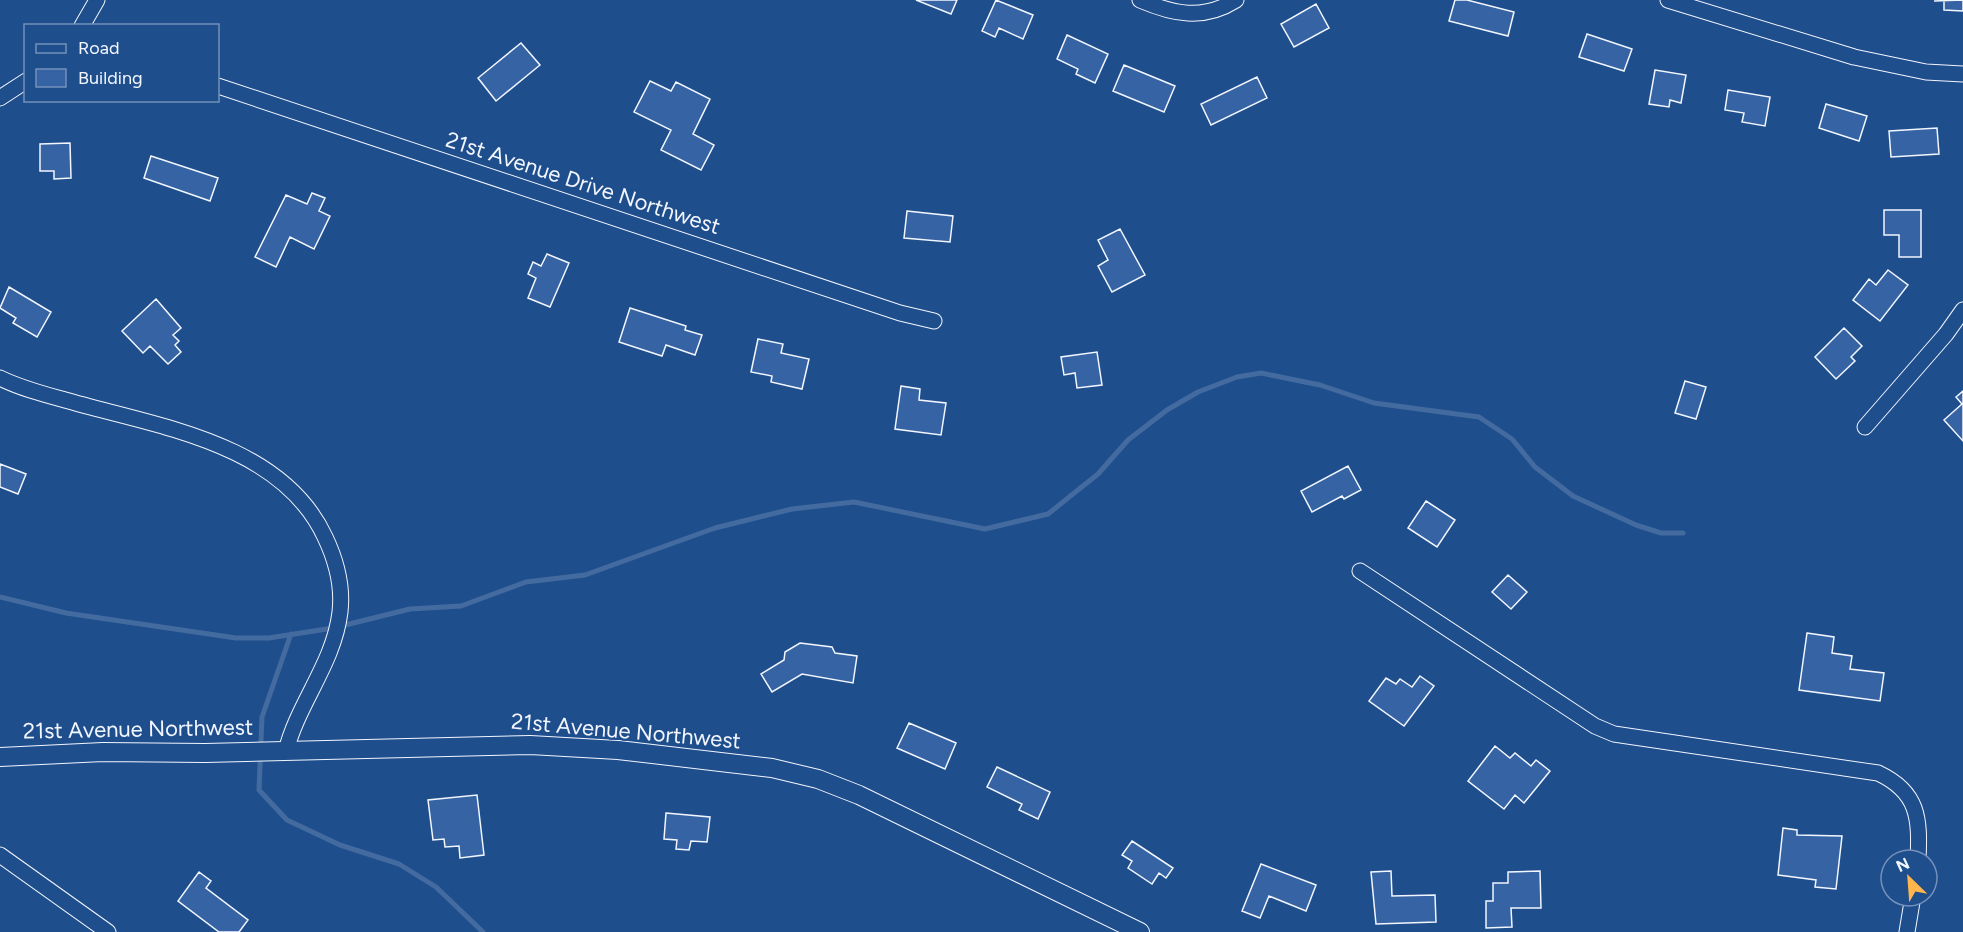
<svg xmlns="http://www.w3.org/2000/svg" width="1963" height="932" font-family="Figtree,sans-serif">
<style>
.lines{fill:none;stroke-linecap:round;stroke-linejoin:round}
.stream{stroke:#446ba0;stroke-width:5}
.building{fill:#3563a3;stroke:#f2f6ff;stroke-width:1.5}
.minor-casing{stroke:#f2f6ff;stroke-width:17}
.tertiary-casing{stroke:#f2f6ff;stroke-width:20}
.minor{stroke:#1f4e8c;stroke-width:15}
.tertiary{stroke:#1f4e8c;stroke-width:18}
.labels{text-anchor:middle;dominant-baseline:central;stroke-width:4.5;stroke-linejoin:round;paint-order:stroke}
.street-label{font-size:22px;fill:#f2f6ff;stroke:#1f4e8c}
</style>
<rect width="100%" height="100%" fill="#1f4e8c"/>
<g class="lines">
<path class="stream" d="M0,597L66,613L236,638H269L333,628L410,609L461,606L526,582L585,575L715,528L792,509L854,502L985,529L1048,514L1098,474L1128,440L1167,410L1198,392L1237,377L1261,373L1320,385L1374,403L1479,417L1512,439L1535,467L1573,496L1636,525L1661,533H1683
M291,634L262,717L259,790L287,820L340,845L399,864L436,887L483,932"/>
</g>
<path class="building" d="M916,0H957L951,14Z
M996,0L1033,15L1023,39L999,28L995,37L982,31Z
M1455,0H1467L1514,12L1508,36L1449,21Z
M1963,0V11L1944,10V1H1934Z
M1316,4L1329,28L1294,47L1281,24Z
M1587,34L1632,49L1624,71L1579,57Z
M1067,35L1108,54L1095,83L1076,74L1078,69L1057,59Z
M521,43L540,65L496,101L478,78Z
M1124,65L1175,86L1164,112L1113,91Z
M1655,70L1686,75L1681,103L1670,100L1669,107L1649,104Z
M1257,77L1267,98L1211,125L1201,104Z
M650,81L671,91L676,82L710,99L693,134L714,145L701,170L661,150L671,130L634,112Z
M1728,90L1770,97L1765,126L1742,122L1744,113L1725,110Z
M1826,104L1867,116L1859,141L1819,128Z
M1937,128L1939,154L1891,157L1889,131Z
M70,143L71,178L54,179V171H40V144Z
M151,156L218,178L210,201L144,178Z
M312,193L325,198L319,211L330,216L314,249L290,237L276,267L255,257L286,195L307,204Z
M1884,210H1921V257H1899V235H1884Z
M907,211L953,216L950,242L904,238Z
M1120,229L1145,275L1112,292L1098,266L1108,260L1098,240Z
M547,254L569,263L550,307L528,298L536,278L528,274L533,262L541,266Z
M1888,270L1908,285L1880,321L1853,300L1869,279L1876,285Z
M9,287L51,312L37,337L13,323L16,318L0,308Z
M156,299L181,328L173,335L179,341L175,345L181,352L168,364L150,346L143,353L122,331Z
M630,308L686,326L685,330L702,335L695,355L666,345L662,356L619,342Z
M1844,328L1862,346L1851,357L1855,361L1836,379L1815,357Z
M758,339L783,344L781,353L809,359L802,389L771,382L772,376L751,372Z
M1097,352L1102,385L1077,388L1075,373L1064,375L1061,357Z
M1685,381L1706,387L1696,419L1675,413Z
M901,386L920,389L919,400L946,403L941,435L895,429Z
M1963,391V441L1944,420L1962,404L1956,397Z
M0,464L26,474L18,494L0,487Z
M1348,466L1361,490L1344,499L1342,496L1312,512L1301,491Z
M1426,501L1455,520L1437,547L1408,528Z
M1508,575L1527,592L1511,609L1492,592Z
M1807,633L1834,637L1832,653L1852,656L1850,669L1884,673L1880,701L1799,690Z
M800,643L832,647L835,653L857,656L853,683L802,674L772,692L761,674L784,660L785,652Z
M1420,676L1434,686L1404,726L1369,701L1386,678L1396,684L1400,679L1412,687Z
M909,723L956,743L945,769L897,748Z
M1495,746L1510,758L1515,753L1531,766L1536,760L1550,771L1524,803L1515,795L1504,809L1468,781Z
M997,767L1050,792L1038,819L1019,810L1022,804L987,787Z
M477,795L484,855L460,858L459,846L445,847L444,839L433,840L428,800Z
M666,813L710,817L707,842L691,841L689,850L676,849L677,840L664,839Z
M1783,828L1797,830V835L1842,836L1836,889L1815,887L1816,880L1778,875Z
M1132,841L1173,868L1166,878L1159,873L1152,884L1128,868L1132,861L1122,855Z
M1261,864L1316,885L1306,911L1269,896L1260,918L1242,911Z
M1391,871L1392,896L1435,895L1436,922L1376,924L1371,872Z
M1540,871L1541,908H1511L1512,927L1486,928V901H1493V883H1508V872Z
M199,872L211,881L206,888L248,920L239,932H219L178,901Z"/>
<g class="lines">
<g class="minor-casing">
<path id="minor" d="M1140,0C1173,14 1203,21 1236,0
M1668,0L1854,57L1926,72L1963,74
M82,26L97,0
M218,86L900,313L934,321
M0,98L26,81
M0,378C20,388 43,394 65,400C155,426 281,442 325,537C336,560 343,586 340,612C334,663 298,703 286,751
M1865,427L1946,334L1963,310
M1360,571L1595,726L1614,734L1878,773C1919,792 1920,819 1918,860
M0,855L108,932
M1907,932L1913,896"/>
</g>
<g class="tertiary-casing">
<path id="tertiary" d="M0,757L103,752L205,753L530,745L618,750L772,768L818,779L859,795L1140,932"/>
</g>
<use href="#minor" class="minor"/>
<use href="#tertiary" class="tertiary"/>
</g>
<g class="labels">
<g class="street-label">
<text transform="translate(583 183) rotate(18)">21st Avenue Drive Northwest</text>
<text transform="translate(138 729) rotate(-1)">21st Avenue Northwest</text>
<text transform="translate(626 731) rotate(5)">21st Avenue Northwest</text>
</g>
</g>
<rect x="24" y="24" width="195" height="78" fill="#1f4e8c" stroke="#7391ba" stroke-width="1.5"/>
<rect x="36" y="44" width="30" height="9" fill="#1f4e8c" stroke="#7391ba" stroke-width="1.5"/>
<text x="78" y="54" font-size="18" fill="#f2f6ff">Road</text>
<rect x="36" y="69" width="30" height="18" fill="#3563a3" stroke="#7391ba" stroke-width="1.5"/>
<text x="78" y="84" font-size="18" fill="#f2f6ff">Building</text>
<g transform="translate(1909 878) rotate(335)"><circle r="28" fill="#1f4e8c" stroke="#7391ba" stroke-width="1.5"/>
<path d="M0-4.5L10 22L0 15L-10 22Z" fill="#ffb74d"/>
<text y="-9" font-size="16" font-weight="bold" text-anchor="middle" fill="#f2f6ff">N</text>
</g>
</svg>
